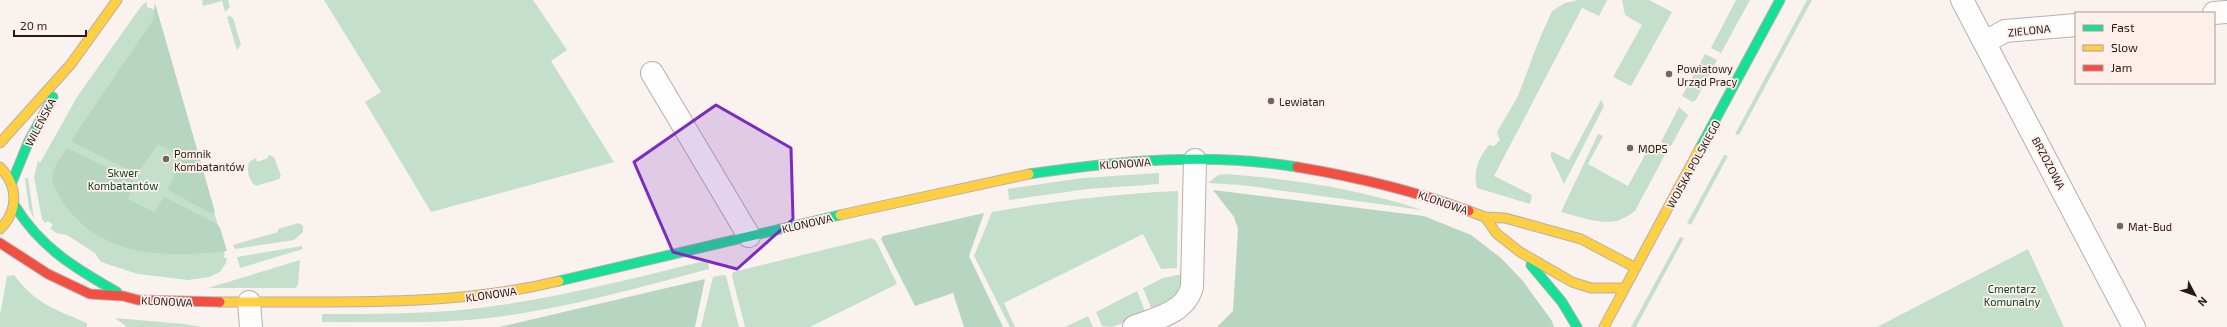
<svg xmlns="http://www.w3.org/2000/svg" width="2227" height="327" font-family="'Exo 2',sans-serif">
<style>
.green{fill:#c5dfcd}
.forest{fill:#b6d6c1}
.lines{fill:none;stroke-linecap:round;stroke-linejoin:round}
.street-casing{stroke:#b7afac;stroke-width:24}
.fast-casing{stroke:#b7afac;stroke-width:11}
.slow-casing{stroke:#b7afac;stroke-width:11}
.jam-casing{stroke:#b7afac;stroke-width:11}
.street{stroke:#fefdfd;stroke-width:22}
.fast{stroke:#16e098;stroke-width:9}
.slow{stroke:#ffcf43;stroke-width:9}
.jam{stroke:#f24e42;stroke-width:9}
.marked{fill:#7b2cbf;fill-opacity:0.2;stroke:#7b2cbf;stroke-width:3;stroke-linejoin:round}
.poi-dot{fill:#706764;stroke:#ffefea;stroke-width:1.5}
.labels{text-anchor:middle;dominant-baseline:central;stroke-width:3.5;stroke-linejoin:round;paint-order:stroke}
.street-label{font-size:11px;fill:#251c19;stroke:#ffefea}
.poi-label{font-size:11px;fill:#251c19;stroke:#ffefea;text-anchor:start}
.park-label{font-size:11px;fill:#0b412a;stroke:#ffefea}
</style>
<rect width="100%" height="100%" fill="#faf2ef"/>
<path class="green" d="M202,0H228L230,7L225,12L222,1L203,6Z
M324,0H533L567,50L551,61L614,162L431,212L365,102L381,92Z
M1578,0H1607L1599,16L1582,8L1494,176L1532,195L1530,204L1477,188C1473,172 1478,158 1489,145L1494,146L1500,140L1497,132L1518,96L1539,40L1552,11L1565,3Z
M1622,0H1649L1672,12L1631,86L1613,77L1642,25L1625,15Z
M1736,0H1750L1721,53L1711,48Z
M1807,0H1812L1739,135L1735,134Z
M147,2V7L156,10L225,250L224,258H227L226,263L220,272L209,277L188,280L138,274L104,263L100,261L95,253L67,235L56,233L50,228L53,225L48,221L45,223L42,219L34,177L38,160L40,163L77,97L142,5Z
M230,16L233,18L241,45L237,50L227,17Z
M1705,54L1717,60L1696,100L1693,102L1682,96Z
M1601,100L1604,106L1564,184L1551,157V151L1569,160Z
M1679,107L1688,115L1671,146H1669L1661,142Z
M1598,134L1603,136L1588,164L1628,186L1651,144L1667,151L1635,211L1628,216L1617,221L1605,222L1590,220L1561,212Z
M269,155L274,157L281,176L279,179L256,186C249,181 246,170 249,162L256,158L257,162L268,158Z
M1724,155L1728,156L1691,225L1687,223Z
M1159,173V184L1088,189L1009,200L1008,189L1083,178Z
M1226,174C1293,179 1358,189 1422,210L1242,185L1208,183L1218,175Z
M25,178H28L34,219L29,208Z
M1178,191L1177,268L1161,269L1143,234L1004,303L1015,327H1010L974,256L992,212C1053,201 1115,194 1178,191Z
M299,223L303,226V232L294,240L235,249L233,245L278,232V229Z
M1680,237L1684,238L1636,327H1631Z
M872,238L876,241L897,284L810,327H745L732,276L733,272Z
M302,246L303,249L240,268L237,257Z
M2028,249L2064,327H1877Z
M300,260L298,285L295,288H208Z
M708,260L709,269C637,288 564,309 489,318C434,324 378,322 322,322V314C372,314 421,314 471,309C551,300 630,279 708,260Z
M1183,274L1177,297L1154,312L1151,308L1143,288L1163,278Z
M14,275C36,304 54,309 87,323V327H0V315L7,276Z
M723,275L726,276L739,327H701L713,277Z
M1137,291L1145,311L1144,316L1112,327L1102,326L1096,312Z
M1088,316L1093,327H1065Z
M115,318L184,324L201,327H127Z"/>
<path class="forest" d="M155,3L215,212L212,214L168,190L182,157L158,144L137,174L71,141L153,20Z
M67,148L134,181L128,199L154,212L164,197L217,224L220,228L227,251C169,257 104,259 66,206C46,177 49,175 67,148Z
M1213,190L1424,216L1471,235L1501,258L1523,281L1552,321L1554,327H1217L1233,311L1238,229L1234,217Z
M984,213L969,256L1003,327H964L953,293L915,306L881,239L883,236Z
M705,279L695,327H498H499Z"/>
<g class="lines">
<g class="street-casing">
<path id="street" d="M1962,0L2134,327
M2214,13L2227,12
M1985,42L2005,31L2076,25
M652,73L749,236
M249,302L251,327
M1134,327C1157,318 1185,313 1192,287L1195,160"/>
</g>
<g class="fast-casing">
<path id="fast" d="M1700,148L1780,0
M1029,174C1118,161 1208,152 1297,167
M12,182L28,143L53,97
M15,206C40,247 76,269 117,292
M1531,265L1562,302L1577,327
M559,281L840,215"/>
</g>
<g class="slow-casing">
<path id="slow" d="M0,143L71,64L117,0
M0,167C18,186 19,210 0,229
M1469,211L1485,217L1505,218L1581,239L1636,268
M840,215L1029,174
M1485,217L1496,233L1520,252L1572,282L1591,288H1625
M220,302C333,301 448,308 559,281
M1604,327L1700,148"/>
</g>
<g class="jam-casing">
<path id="jam" d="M1297,167C1357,177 1412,190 1469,211
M0,243L48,274L90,294L123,296L138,300L220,302"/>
</g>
<use href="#street" class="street"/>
<use href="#fast" class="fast"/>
<use href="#slow" class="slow"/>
<use href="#jam" class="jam"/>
</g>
<path class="marked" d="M716,105L791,148L793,219L737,269L673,252L634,162Z"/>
<g class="poi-dot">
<circle cx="1669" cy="74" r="4"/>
<circle cx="1271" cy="101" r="4"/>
<circle cx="1630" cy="148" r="4"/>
<circle cx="166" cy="159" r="4"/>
<circle cx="2120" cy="226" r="4"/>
</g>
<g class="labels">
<g class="street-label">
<text transform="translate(2029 30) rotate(-6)">ZIELONA</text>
<text transform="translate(40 122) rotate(-62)">WILEŃSKA</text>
<text transform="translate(1125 163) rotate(-4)">KLONOWA</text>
<text transform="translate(2049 163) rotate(62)">BRZOZOWA</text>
<text transform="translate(1693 164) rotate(-61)">WOJSKA POLSKIEGO</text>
<text transform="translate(1443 202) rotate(19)">KLONOWA</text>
<text transform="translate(807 223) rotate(-13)">KLONOWA</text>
<text transform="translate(491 294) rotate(-8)">KLONOWA</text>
<text transform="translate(167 301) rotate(3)">KLONOWA</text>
</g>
<g class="poi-label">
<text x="1677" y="68">Powiatowy<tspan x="1677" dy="13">Urząd Pracy</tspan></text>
<text x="1279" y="101">Lewiatan</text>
<text x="1638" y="148">MOPS</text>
<text x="174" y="153">Pomnik<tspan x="174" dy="13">Kombatantów</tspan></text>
<text x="2128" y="226">Mat-Bud</text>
</g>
<g class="park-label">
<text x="123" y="172">Skwer<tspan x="123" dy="13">Kombatantów</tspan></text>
<text x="2012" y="288">Cmentarz<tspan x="2012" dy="13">Komunalny</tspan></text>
</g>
</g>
<rect x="2075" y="12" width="140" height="72" fill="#ffefea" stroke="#a89b96"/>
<rect x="2083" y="25" width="20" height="6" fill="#16e098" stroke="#a89b96"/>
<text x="2111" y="32" font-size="12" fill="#251c19">Fast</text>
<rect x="2083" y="45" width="20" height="6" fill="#ffcf43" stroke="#a89b96"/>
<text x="2111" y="52" font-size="12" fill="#251c19">Slow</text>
<rect x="2083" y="65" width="20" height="6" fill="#f24e42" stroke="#a89b96"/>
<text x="2111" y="72" font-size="12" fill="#251c19">Jam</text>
<g transform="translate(2195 295) rotate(131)" stroke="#ffefea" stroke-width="3" paint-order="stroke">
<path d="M0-3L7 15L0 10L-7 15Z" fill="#251c19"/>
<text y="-6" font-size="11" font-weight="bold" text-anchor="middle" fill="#251c19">N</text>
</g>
<path d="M14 30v6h72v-6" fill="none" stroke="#251c19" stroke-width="2"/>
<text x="20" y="30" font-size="12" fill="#251c19" stroke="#ffefea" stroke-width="3" paint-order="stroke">20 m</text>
</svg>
